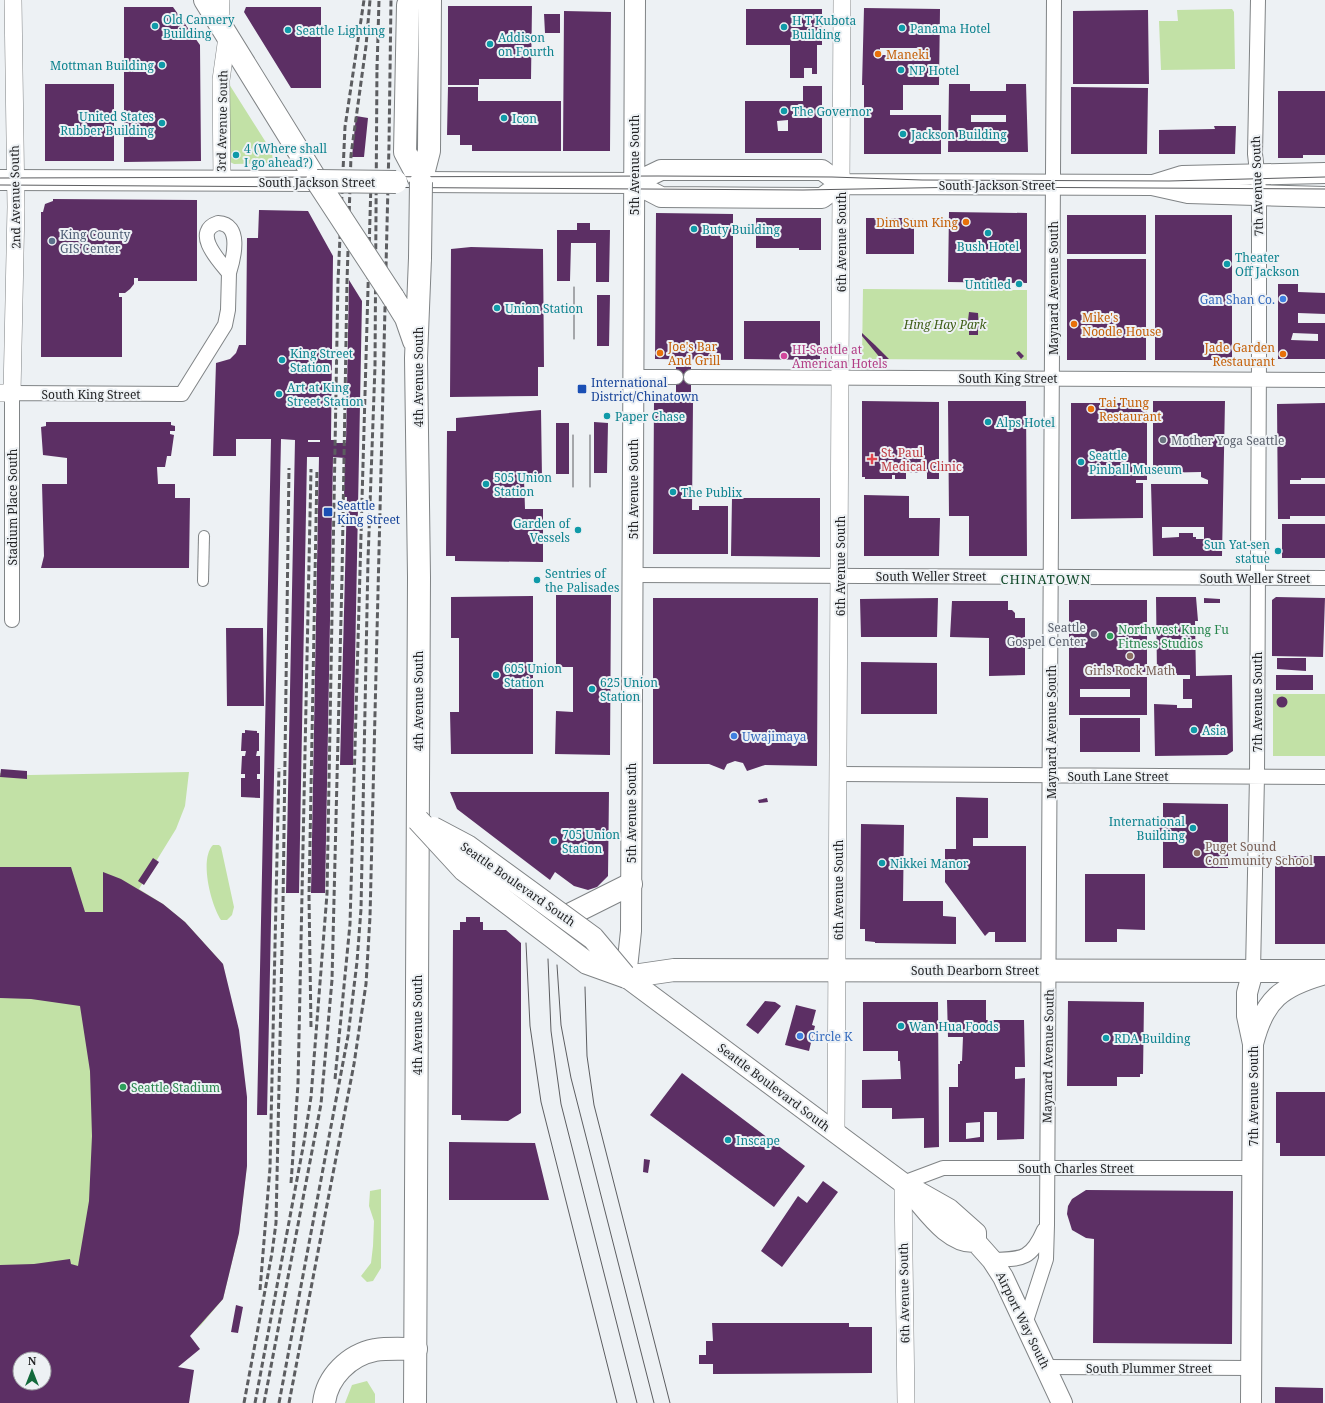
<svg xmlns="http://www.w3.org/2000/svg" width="1325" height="1403" font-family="'Noto Serif',serif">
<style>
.green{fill:#c2e1a6;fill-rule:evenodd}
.building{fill:#5c2f64;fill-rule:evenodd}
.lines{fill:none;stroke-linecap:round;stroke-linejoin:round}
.pedestrian-casing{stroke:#808486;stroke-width:12}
.minor-casing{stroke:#808486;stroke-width:16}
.tertiary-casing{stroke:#808486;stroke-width:18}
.secondary-casing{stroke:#808486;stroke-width:22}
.primary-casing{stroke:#808486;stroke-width:24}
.motorway-casing{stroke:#808486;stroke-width:24}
.pedestrian{stroke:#fff;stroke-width:10}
.minor{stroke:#fff;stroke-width:14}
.tertiary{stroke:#fff;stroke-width:17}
.secondary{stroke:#fff;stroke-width:20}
.primary{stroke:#fff;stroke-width:22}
.motorway{stroke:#fff;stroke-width:22}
.tram{stroke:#5c5d60;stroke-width:1}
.rail{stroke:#5c5d60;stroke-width:3;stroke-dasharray:6 3;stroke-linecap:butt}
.primary-bridge-casing{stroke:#808486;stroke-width:24;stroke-linecap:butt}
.primary-bridge{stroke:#fff;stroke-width:22}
.culture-dot{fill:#0f9aa8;stroke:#edf1f4;stroke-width:1.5}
.food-dot{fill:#e8710a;stroke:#edf1f4;stroke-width:1.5}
.service-dot{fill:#5c6f8a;stroke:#edf1f4;stroke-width:1.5}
.shop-dot{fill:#3f7fe0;stroke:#edf1f4;stroke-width:1.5}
.hotel-dot{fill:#d1479c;stroke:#edf1f4;stroke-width:1.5}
.transit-dot{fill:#1a4fb4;stroke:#edf1f4;stroke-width:1.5}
.worship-dot{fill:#6b7280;stroke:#edf1f4;stroke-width:1.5}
.health-dot{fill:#e0444e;stroke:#edf1f4;stroke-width:1.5}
.leisure-dot{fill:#2e9e5b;stroke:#edf1f4;stroke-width:1.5}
.education-dot{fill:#8d6e63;stroke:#edf1f4;stroke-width:1.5}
.labels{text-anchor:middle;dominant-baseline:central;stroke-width:4;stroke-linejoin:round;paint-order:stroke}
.culture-label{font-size:12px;fill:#0d838f;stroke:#edf1f4;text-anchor:start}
.food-label{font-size:12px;fill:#c56008;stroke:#edf1f4;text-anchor:start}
.street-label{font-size:12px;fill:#232426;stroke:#edf1f4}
.service-label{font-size:12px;fill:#4e5e75;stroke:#edf1f4;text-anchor:start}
.shop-label{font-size:12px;fill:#366cbe;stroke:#edf1f4;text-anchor:start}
.park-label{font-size:12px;font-style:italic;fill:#3d5c14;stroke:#edf1f4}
.hotel-label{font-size:12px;fill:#b23c85;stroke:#edf1f4;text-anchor:start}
.transit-label{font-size:12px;fill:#164399;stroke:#edf1f4;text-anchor:start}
.worship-label{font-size:12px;fill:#5b616d;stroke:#edf1f4;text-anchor:start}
.health-label{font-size:12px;fill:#be3a42;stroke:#edf1f4;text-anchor:start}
.leisure-label{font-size:12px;fill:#27864d;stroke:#edf1f4;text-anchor:start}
.education-label{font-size:12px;fill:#785e54;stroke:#edf1f4}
.neighbourhood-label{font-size:13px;letter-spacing:1px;fill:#114a2a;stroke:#edf1f4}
</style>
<rect width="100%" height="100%" fill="#edf1f4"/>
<path class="green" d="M1232,9L1234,12L1235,69L1161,70L1159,21H1178L1177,10Z
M229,84L272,152L273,163L234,164L230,162Z
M863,289L1027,290V360L862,359Z
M1273,694H1325V756H1273Z
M189,772L185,806L176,829L139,889L163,904L185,922L223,964L247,1165L239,1233L223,1299L201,1325L176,1348L0,1403V773L30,775ZM20,1359H44V1383H20Z
M213,845H219L221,847L234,907L232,915L227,920H221C211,905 199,859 213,845Z
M381,1189V1268L373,1281L367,1282L361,1276L371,1263L373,1246L374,1221L369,1206L370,1191Z
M367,1381L375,1394V1403H345L352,1385Z"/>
<path class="building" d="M448,6H532L531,79H479V85H448Z
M124,7H173L200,45L201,161L124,162Z
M246,7H321V88H291L244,12Z
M864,8L940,9L939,85H903V110H890V115H941V154H864V85H862ZM880,48H920V55H880Z
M746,9H822V45H817V74H812V68H804V78H790V45H746Z
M1148,10L1149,84H1073V11Z
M564,11L611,12L610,151H563Z
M544,14H560V33H545Z
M45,84H114V161H45Z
M949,84H970V91H1006V84H1026L1028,152H948ZM971,115H1006V122H971Z
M803,86H822V153H745V101H803ZM788,120V131H778L777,121Z
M448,87H478V101H561V151H472V145H460V135H447Z
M1071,87L1148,88L1147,154H1071Z
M1278,91H1325V155H1303V158H1278Z
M356,116L368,118L364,157H352Z
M1214,126H1236L1235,154H1159V130L1215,129Z
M53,199L197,200V281H138V278H134V284L130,289L125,293H119V297H122V357H41V212H43L45,204L53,201Z
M259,210L308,211L333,256L331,440H334V443H346L349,280L362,301L353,765H340L347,497H344L345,458L333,457L325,893H311L319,457H307L299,893H286L295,440L281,439L267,1115H257L271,439H236V456H213L216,363L230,359L236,353L239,345H246L247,238H258ZM308,440H320V442H308Z
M949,212L1027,213V283L948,282Z
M656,213L733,214V360L655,359Z
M1067,215H1146V254H1067Z
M1155,215H1232V360H1155Z
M756,218H821V250H799V248H756Z
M866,218H914V254H866Z
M577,223H590V230H610L609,282H596V243H571L570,281H557V230H577Z
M471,247L543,249L544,367H538V396L450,397L451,249Z
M1067,259H1146V360H1067Z
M1278,284H1298V292L1325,293V314L1298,313V323H1325V359H1278ZM1293,333L1318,334V341L1291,340Z
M597,295H610L609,346H597Z
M969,312L978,313L979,329H978V335H969V329H967Z
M744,321H820V360L744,359Z
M862,333L875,345L889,359H881L862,336Z
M1019,351L1024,356L1021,359L1016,353Z
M676,362H691V399H676Z
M654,401L693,402L692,510H699V506H728V554H653Z
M862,401L939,402V479H927V473H906V479H895V475H892V479H865V477H862Z
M948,401H1026L1027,556H969V516H949Z
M1153,401H1225L1222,556H1153L1151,484H1208V480L1201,477V472L1153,473ZM1162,527H1204V539H1196V537H1193V533H1179V537L1162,538Z
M1071,403H1147V480H1136V483H1143V518L1071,519Z
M1325,403V478H1301V480H1290V484H1325V516H1290V519H1278L1277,404Z
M541,410L542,479H524L525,509H543V562L455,561V556H446L447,431H456V418Z
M46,422H171V425L175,426V431H170V434L174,435L171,456H167L165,467H157L158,484H175V498H190L189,568H41L44,556L42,484H67V458L43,455L41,427L46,426Z
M594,422L608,423L607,473H594Z
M556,423H569V474H556Z
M864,495L909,496V518H940L939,556H864Z
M732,498H820V557L731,556Z
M1282,524H1325V558H1282Z
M556,595H611L610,755L555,754L556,711L573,712V667H556Z
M533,596V754H451L450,712H459V638H451V597Z
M1156,597H1196L1198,621H1195L1196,676L1232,675L1233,751L1227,755L1155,756L1154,704L1177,705V708H1192V699H1183V679H1190V675H1157Z
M1276,597L1325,598L1323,657L1272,656V600Z
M653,598H818L817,766L765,765L747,771L743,763L735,761L727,764L724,770L709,764H653Z
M938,598L937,637H861L860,599Z
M1204,598L1220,599V603H1204Z
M1069,600H1147V672H1091V677H1147V715H1069ZM1080,689H1130V697H1080Z
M952,601H1008V610H1012L1015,613V618H1025V675L989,676V638L950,637Z
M226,628H263L264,706H227Z
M1277,658H1306V671L1277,669Z
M861,662L937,663V714H861Z
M1276,675H1313V690H1276Z
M1276.5 702a5.5 5.5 0 1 1 11 0a5.5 5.5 0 1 1-11 0Z
M1080,718H1140V752H1080Z
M245,730L257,731V733H259V751H257L256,756H260V774H257V779H260V798L241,797V778H245V774H241L242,756H245L246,751H241L242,733H245Z
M1,769L27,771V779L0,777Z
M450,792H609L608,876L597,887L588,890L574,886L555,872L550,880L457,809Z
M956,797L988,798V838H973V846H1026V942H995V932H989L985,936L945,882V849H956Z
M767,798L768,802L759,803L758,800Z
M1163,803L1228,804V868H1163V837H1158V819H1163Z
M861,824L904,825L903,901H943V916L956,917V944L875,943V942L865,941V929H860Z
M1275,856H1325V944H1275Z
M153,858L159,862L144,885L138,881Z
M0,867H71L85,912H103V872L121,879L163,904L185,922L223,964L239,1030L247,1097V1166L239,1233L223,1299L190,1336L200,1349L178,1367L194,1370L189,1403H0V1265L34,1264L70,1259L71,1264L78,1266L89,1201L92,1136L90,1071L80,1006L31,999L0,998ZM20,1359H44V1383H20Z
M1085,874H1145V930L1117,929V942H1085Z
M466,917H480V922H483V930H506L521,943V1113L508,1121L461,1120V1115H452L453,930H460V922H466Z
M947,1000H986V1020H1024L1025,1067H1015V1079L1025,1078L1024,1139L997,1140V1112H984V1142H949V1087H958V1064H960V1061H962L963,1037H948ZM980,1122V1137L966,1139V1123Z
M765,1001L775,1002L781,1006L758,1034L746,1025Z
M1068,1001L1144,1002L1143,1074H1140V1077H1117V1086H1067Z
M863,1002H938L939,1147L924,1148V1118L892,1119V1108H862V1080L901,1079L900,1061H898V1051H863Z
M796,1005L816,1010L812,1025L815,1026L809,1051L785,1045Z
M682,1073L805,1166L774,1207L650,1115Z
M1276,1092H1325V1156H1280V1143H1276Z
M449,1142L535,1143L549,1200H449Z
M644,1159L650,1160L648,1173L643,1172Z
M823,1181L838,1192L782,1267L761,1251L798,1196L807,1203Z
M1086,1190L1233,1191L1232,1344L1093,1343L1094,1239L1086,1238L1072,1230L1067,1214L1068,1206L1072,1199Z
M236,1305L243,1307L238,1333L231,1332Z
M712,1323H849V1327H872V1373L713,1374V1364H699V1355H706V1341H713Z
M1275,1387L1323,1388V1403H1275Z"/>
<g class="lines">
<g class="pedestrian-casing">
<path id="pedestrian" d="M203,581L204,536"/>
</g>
<g class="minor-casing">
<path id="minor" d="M218,223C242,224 234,257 229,273C220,262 191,232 218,223Z
M633,377H676
M691,377L1325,380
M632,575L1325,578
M12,620V393L182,394L225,325L228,310L229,273
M839,774L1325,777
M1253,971L1257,776L1259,356V189L1255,154L1258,0
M903,1183L943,1168H1253
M992,1260C1022,1259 1031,1260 1044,1230
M1025,1324L1046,1259L1047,1225L1054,0
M1045,1367L1252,1368"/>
</g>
<g class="tertiary-casing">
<path id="tertiary" d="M220,26L221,0
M222,181L221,80L227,37
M0,393H12L16,207L13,0
M836,1133L842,0
M903,1183L906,1403"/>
</g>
<g class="secondary-casing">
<path id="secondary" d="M635,0L631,931L626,977L903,1183L949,1209L976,1233V1242L992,1260L1003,1277L1062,1403
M0,180L317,181
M421,182L634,183L661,170H822L841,184L1152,185L1188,193L1325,197
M634,183L661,197L822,198L841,184
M1153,185L1182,176L1325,173
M1253,1044C1264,999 1282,986 1325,974
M912,1194C928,1212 949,1244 976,1242
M1251,1403L1253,1044L1247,1016V993L1253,971"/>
</g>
<g class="primary-casing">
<path id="primary" d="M205,0L317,181
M412,0L408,5L405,152L421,182
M421,182L429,151L430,0
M393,297L406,318L414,341
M565,917L631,884
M626,977L674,970L1325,971
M415,1403L419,577L416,358L420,258"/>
</g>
<g class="motorway-casing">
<path id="motorway" d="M324,1403C327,1377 349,1355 375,1350C388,1348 402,1349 416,1349"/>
</g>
<use href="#pedestrian" class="pedestrian"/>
<use href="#minor" class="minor"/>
<use href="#tertiary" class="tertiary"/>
<use href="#secondary" class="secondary"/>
<use href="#primary" class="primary"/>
<use href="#motorway" class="motorway"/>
<path class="tram" d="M0,178L658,176L832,177L922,180L1169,181L1325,177
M0,185L803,190L968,187L1325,189
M574,339V287
M573,487V435
M590,487V435
M526,943L530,1026L541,1102L617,1403
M548,959L551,1031L561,1104L637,1403
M557,965L561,1025L571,1078L654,1403
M585,987L587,1056L594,1105L670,1403"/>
<path class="rail" d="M377,70L379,0
M311,1027L309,897L317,469
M335,1079L350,924L371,182
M291,1183L298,1084L311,469
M260,1290L270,1168L279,768
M244,1403L272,1253L276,1223L283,904L289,468
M255,1403L304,1142L311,1097L327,894L338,281L345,127L364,0
M264,1403L321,1104L332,980L342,577L347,282L351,155L366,46L370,0
M279,1403L348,1036L357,962L361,909L368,560L375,366L377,64
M289,1403L354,1064L366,984L370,917L389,145L391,0"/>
<g class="primary-bridge-casing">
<path id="primary-bridge" d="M317,181L393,297
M317,181L396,182
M420,258L421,182
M418,820L464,870L587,963L626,977
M433,828L467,846L593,938L624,975"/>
</g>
<use href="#primary-bridge" class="primary-bridge"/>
</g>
<g class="culture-dot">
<circle cx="155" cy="26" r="4"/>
<circle cx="784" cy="27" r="4"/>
<circle cx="902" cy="28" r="4"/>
<circle cx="288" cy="30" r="4"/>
<circle cx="490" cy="44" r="4"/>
<circle cx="162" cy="65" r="4"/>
<circle cx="901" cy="70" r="4"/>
<circle cx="784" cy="111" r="4"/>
<circle cx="504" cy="118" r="4"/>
<circle cx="162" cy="123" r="4"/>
<circle cx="903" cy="134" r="4"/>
<circle cx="236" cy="155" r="4"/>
<circle cx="694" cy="229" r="4"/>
<circle cx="988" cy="233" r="4"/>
<circle cx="1227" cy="264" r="4"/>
<circle cx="1019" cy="284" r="4"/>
<circle cx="497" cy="308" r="4"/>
<circle cx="282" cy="360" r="4"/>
<circle cx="279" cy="394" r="4"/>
<circle cx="607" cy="416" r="4"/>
<circle cx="988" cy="422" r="4"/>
<circle cx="1081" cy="462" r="4"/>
<circle cx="486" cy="484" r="4"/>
<circle cx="673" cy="492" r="4"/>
<circle cx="578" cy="530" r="4"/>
<circle cx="1278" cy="551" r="4"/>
<circle cx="537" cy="580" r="4"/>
<circle cx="496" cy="675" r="4"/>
<circle cx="592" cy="689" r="4"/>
<circle cx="1194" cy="730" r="4"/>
<circle cx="1193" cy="828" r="4"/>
<circle cx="554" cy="841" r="4"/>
<circle cx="882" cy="863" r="4"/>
<circle cx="901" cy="1026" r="4"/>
<circle cx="1106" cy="1038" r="4"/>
<circle cx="728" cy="1140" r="4"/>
</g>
<g class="food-dot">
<circle cx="878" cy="54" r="4"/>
<circle cx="966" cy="222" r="4"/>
<circle cx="1074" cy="324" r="4"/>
<circle cx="660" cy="353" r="4"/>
<circle cx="1283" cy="354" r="4"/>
<circle cx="1091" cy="409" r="4"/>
</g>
<circle class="service-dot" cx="52" cy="241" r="4"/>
<g class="shop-dot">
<circle cx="1283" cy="299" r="4"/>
<circle cx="734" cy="736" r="4"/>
<circle cx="800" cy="1036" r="4"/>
</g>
<circle class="hotel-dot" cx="784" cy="356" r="4"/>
<g class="transit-dot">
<rect x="577" y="384" width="10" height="10" rx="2"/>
<rect x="323" y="507" width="10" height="10" rx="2"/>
</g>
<g class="worship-dot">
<circle cx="1163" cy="440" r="4"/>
<circle cx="1094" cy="634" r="4"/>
</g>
<path class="health-dot" d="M870 453h4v4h4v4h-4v4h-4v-4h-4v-4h4z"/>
<g class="leisure-dot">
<circle cx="1110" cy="636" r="4"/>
<circle cx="123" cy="1087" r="4"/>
</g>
<g class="education-dot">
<circle cx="1130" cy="656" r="4"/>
<circle cx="1197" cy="853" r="4"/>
</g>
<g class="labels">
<g class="culture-label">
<text x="163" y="19">Old Cannery<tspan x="163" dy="14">Building</tspan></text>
<text x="792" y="20">H T Kubota<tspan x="792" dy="14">Building</tspan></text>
<text x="910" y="28">Panama Hotel</text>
<text x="296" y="30">Seattle Lighting</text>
<text x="498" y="37">Addison<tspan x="498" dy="14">on Fourth</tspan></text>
<text x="154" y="65" text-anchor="end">Mottman Building</text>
<text x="909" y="70">NP Hotel</text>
<text x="792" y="111">The Governor</text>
<text x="154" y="116" text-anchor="end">United States<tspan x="154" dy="14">Rubber Building</tspan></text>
<text x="512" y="118">Icon</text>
<text x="911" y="134">Jackson Building</text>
<text x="244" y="148">4 (Where shall<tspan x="244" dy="14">I go ahead?)</tspan></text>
<text x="702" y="229">Buty Building</text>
<text x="988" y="246" text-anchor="middle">Bush Hotel</text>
<text x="1235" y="257">Theater<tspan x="1235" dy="14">Off Jackson</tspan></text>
<text x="1011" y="284" text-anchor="end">Untitled</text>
<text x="505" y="308">Union Station</text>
<text x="290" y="353">King Street<tspan x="290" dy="14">Station</tspan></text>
<text x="287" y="387">Art at King<tspan x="287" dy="14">Street Station</tspan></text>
<text x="615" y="416">Paper Chase</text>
<text x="996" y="422">Alps Hotel</text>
<text x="1089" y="455">Seattle<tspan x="1089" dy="14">Pinball Museum</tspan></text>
<text x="494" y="477">505 Union<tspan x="494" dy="14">Station</tspan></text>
<text x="681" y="492">The Publix</text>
<text x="570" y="523" text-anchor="end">Garden of<tspan x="570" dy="14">Vessels</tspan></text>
<text x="1270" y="544" text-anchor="end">Sun Yat-sen<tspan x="1270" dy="14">statue</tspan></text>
<text x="545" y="573">Sentries of<tspan x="545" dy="14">the Palisades</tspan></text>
<text x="504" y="668">605 Union<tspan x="504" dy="14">Station</tspan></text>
<text x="600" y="682">625 Union<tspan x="600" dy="14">Station</tspan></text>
<text x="1202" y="730">Asia</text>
<text x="1185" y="821" text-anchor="end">International<tspan x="1185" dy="14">Building</tspan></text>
<text x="562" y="834">705 Union<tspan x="562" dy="14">Station</tspan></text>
<text x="890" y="863">Nikkei Manor</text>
<text x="909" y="1026">Wan Hua Foods</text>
<text x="1114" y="1038">RDA Building</text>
<text x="736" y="1140">Inscape</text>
</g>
<g class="food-label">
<text x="886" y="54">Maneki</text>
<text x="958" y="222" text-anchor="end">Dim Sum King</text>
<text x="1082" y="317">Mike's<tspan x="1082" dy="14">Noodle House</tspan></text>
<text x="668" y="346">Joe's Bar<tspan x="668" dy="14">And Grill</tspan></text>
<text x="1275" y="347" text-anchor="end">Jade Garden<tspan x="1275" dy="14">Restaurant</tspan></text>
<text x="1099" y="402">Tai Tung<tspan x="1099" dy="14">Restaurant</tspan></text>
</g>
<g class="street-label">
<text transform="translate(222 121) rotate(-89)">3rd Avenue South</text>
<text transform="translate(634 165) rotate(-90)">5th Avenue South</text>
<text x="317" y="182">South Jackson Street</text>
<text x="997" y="185">South Jackson Street</text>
<text transform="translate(1257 186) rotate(-92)">7th Avenue South</text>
<text transform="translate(15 197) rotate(-91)">2nd Avenue South</text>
<text transform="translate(841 242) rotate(-90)">6th Avenue South</text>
<text transform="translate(1053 288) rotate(-90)">Maynard Avenue South</text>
<text transform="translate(418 377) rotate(-90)">4th Avenue South</text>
<text x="1008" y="378">South King Street</text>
<text x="91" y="394">South King Street</text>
<text transform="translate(633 489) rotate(-90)">5th Avenue South</text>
<text transform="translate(12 507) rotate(-90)">Stadium Place South</text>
<text transform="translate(840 566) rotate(-90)">6th Avenue South</text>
<text x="931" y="576">South Weller Street</text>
<text x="1255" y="578">South Weller Street</text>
<text transform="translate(418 701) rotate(-90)">4th Avenue South</text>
<text transform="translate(1257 702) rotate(-90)">7th Avenue South</text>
<text transform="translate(1051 732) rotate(-90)">Maynard Avenue South</text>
<text x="1118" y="776">South Lane Street</text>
<text transform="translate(631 813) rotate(-90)">5th Avenue South</text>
<text transform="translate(518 884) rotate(35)">Seattle Boulevard South</text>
<text transform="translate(838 890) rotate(-90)">6th Avenue South</text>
<text x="975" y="970">South Dearborn Street</text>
<text transform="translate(417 1025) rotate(-90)">4th Avenue South</text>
<text transform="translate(1048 1056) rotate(-89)">Maynard Avenue South</text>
<text transform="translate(774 1087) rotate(37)">Seattle Boulevard South</text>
<text transform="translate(1253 1096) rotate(-90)">7th Avenue South</text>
<text x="1076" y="1168">South Charles Street</text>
<text transform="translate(904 1293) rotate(-91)">6th Avenue South</text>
<text transform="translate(1023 1320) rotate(64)">Airport Way South</text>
<text x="1149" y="1368">South Plummer Street</text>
</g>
<g class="service-label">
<text x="60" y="234">King County<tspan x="60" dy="14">GIS Center</tspan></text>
</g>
<g class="shop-label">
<text x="1275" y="299" text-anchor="end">Gan Shan Co.</text>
<text x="742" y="736">Uwajimaya</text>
<text x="808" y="1036">Circle K</text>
</g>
<g class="park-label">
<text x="945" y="324">Hing Hay Park</text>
</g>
<g class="hotel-label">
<text x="792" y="349">HI-Seattle at<tspan x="792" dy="14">American Hotels</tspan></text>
</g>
<g class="transit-label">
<text x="591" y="382">International<tspan x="591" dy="14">District/Chinatown</tspan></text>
<text x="337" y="505">Seattle<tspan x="337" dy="14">King Street</tspan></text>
</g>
<g class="worship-label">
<text x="1171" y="440">Mother Yoga Seattle</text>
<text x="1086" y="627" text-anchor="end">Seattle<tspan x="1086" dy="14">Gospel Center</tspan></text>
</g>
<g class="health-label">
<text x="881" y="452">St. Paul<tspan x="881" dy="14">Medical Clinic</tspan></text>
</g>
<g class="leisure-label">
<text x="1118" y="629">Northwest Kung Fu<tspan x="1118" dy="14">Fitness Studios</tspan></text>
<text x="131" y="1087">Seattle Stadium</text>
</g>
<g class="education-label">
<text x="1130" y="670">Girls Rock Math</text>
<text x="1205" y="846" text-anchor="start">Puget Sound<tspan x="1205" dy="14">Community School</tspan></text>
</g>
<g class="neighbourhood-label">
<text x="1046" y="579">CHINATOWN</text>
</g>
</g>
<g transform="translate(32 1371)"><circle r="19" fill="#edf1f4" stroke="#9c9fa2"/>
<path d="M0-3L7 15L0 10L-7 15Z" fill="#12693b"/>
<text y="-6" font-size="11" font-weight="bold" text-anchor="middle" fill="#232426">N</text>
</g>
</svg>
